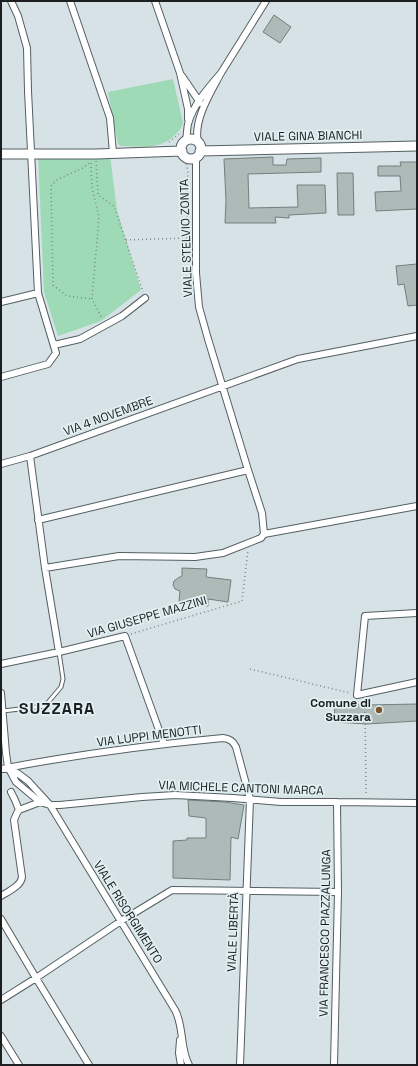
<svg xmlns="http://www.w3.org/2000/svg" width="418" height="1066" font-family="'Space Grotesk',sans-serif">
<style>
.green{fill:#9fdab6}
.building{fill:#adbab8;stroke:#737f7d}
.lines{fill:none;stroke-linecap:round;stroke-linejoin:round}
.lane-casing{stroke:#545f62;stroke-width:5}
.street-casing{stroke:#545f62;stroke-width:8}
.secondary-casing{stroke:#545f62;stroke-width:11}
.path{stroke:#7f878a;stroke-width:1.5;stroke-dasharray:1 3;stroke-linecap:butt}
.lane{stroke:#fff;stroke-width:3}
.street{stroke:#fff;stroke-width:6}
.secondary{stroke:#fff;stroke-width:9}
.poi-dot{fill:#78562e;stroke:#e3f0f3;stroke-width:1.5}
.labels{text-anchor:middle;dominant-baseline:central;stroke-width:3.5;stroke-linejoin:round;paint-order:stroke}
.street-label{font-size:12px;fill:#1b1f20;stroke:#e3f0f3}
.poi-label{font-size:12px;font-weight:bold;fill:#1b1f20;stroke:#e3f0f3;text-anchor:end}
.district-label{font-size:16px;font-weight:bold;letter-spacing:1px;fill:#1b1f20;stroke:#e3f0f3}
</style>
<rect width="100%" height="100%" fill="#d6e2e6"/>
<path class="green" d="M173,79L183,123C181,129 178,132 174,136C160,150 139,146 121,146L118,144L108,92Z
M38,154L110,155L117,210L141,290L101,321L58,336L44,292Z"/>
<path class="building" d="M274,15L291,27L280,43L263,32Z
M273,157V165H286L287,159L321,158V172L248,174L249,208L298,207L297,185H325L326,213L289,215V218L275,217L276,223H225L226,201L224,159Z
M400,162H417V209L376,211L375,192L401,191L400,176H378V166H401Z
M337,173H353L354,215H338Z
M417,264V305L408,306L404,284L398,285L396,266Z
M182,568L207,569L206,577L231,580L228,602L208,599V606L179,602L180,591L175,589L173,585L174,581L178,578L182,576Z
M335,703L367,705L417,704V721L367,724L334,722Z
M188,800L225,802L244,805L238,839L231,837L230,880L173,878V841L187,840V838H206V818L189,816Z"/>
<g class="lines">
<g class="lane-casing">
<path id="lane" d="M3,711L45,706L61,687L63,679L59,652"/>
</g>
<g class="street-casing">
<path id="street" d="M70,1L110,118L113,153
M155,1L180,73L188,109V119
M221,73L266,1
M182,76L199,101L200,103
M186,140C187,135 187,129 188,124C193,105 208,88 221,73C211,92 193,120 198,142
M1,302L38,293
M54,345L80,339L122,316L145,298
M1,377L48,364L56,353L38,293L28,91L27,48L18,16L11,1
M30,456L45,568L59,652
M1,464L30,456L298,359L417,336
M38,520L248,470
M264,534L417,506
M45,568L119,556L195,557L223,553L261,538L264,534L262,513L248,470L208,339L199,307L196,273V157
M417,613L365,616L357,695L417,682
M1,664L59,652L125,636L164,744
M1,693L6,753L8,767L16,782L40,802L50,805H60L142,797L175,795L233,798L281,802H337L417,803
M10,768L20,775L28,781L50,805L175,1010C184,1026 180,1050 189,1065
M1,769C74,755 149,745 223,738C230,739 233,741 236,747L250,799L240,1065
M11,792L15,800L19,810
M19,810L40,802
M1,896C9,891 21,886 22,877L14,820L17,813L19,810
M1,919L36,978L89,1065
M1,1000L36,978L121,921L172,890L338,892
M1,1036L19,1065
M180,1040L179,1053L181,1065
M334,1065L338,892L337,802"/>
</g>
<g class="secondary-casing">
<path id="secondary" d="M181 149a10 10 0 1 1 20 0a10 10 0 1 1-20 0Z
M200,151L417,146
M1,154H96L182,151"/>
</g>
<path class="path" d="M169,142L179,134
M185,160L187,166L188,174L187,238
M96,161L98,195L114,206L143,292
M89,163L83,168L58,179L51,186L53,285L67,296L92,299
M91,163L92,187L99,217L92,299L102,318
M126,240L188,238
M131,634L242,601L248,550
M250,669L350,693
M365,700L366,796"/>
<use href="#lane" class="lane"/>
<use href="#street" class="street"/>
<use href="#secondary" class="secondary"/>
</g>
<circle class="poi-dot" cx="379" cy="710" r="4"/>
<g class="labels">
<g class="street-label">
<text transform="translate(308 136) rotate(-1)">VIALE GINA BIANCHI</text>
<text transform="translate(186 238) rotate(-92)">VIALE STELVIO ZONTA</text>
<text transform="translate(108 416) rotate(-20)">VIA 4 NOVEMBRE</text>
<text transform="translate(147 617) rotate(-16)">VIA GIUSEPPE MAZZINI</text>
<text transform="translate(149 736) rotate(-7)">VIA LUPPI MENOTTI</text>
<text transform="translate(241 788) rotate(2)">VIA MICHELE CANTONI MARCA</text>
<text transform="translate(128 912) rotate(58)">VIALE RISORGIMENTO</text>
<text transform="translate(233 932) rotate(-88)">VIALE LIBERTÀ</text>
<text transform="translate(325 933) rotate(-89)">VIA FRANCESCO PIAZZALUNGA</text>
</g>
<g class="poi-label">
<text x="371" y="703">Comune di<tspan x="371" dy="14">Suzzara</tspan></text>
</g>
<g class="district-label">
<text x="57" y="708">SUZZARA</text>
</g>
</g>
<rect width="418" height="1066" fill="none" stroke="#1b1f20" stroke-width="4"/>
</svg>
